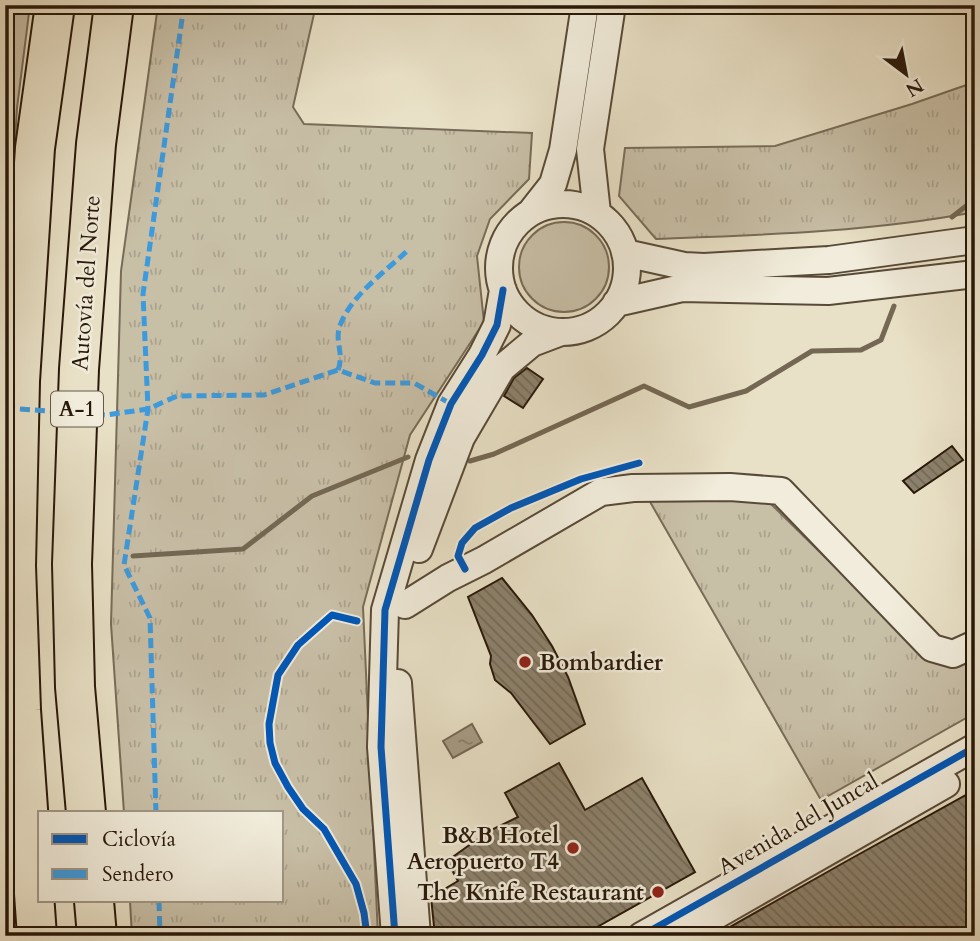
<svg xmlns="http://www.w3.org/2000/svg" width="980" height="941" font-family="Cardo,serif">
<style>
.grass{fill:#c8bfa7;stroke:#786c58;stroke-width:2}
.park{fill:url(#park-tufts);stroke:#786c58;stroke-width:2}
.water{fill:url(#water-ripples);stroke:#746854;stroke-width:2}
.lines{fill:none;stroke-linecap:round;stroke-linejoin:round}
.stream{stroke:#746854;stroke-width:5}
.building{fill:url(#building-back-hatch);stroke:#281809;stroke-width:2}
.minor-casing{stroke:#584a38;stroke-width:30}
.highway-casing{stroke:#281809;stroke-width:42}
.minor{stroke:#f1ecdb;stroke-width:26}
.highway{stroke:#e9e1c7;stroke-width:38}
.quiet{stroke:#3d9add;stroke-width:5;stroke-dasharray:10 5;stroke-linecap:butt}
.cycleway-casing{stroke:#f1ecdb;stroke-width:11}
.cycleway{stroke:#0057b8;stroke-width:7}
.poi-dot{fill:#8f2418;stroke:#f1ecdb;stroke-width:2.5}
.labels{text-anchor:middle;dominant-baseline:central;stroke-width:5;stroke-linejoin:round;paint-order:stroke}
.shield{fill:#f1ecdb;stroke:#645848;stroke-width:2}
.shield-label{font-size:21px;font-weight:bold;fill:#281809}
.street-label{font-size:23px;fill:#281809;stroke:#f1ecdb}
.poi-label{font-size:23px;font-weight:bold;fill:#281809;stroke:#f1ecdb;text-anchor:end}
</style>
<defs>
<pattern id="park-tufts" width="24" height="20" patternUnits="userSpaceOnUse" patternTransform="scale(1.75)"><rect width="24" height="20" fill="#c8bfa7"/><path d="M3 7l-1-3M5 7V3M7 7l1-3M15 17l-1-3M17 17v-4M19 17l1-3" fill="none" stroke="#aca38e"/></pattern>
<pattern id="water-ripples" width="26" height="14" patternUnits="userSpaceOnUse" patternTransform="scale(1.75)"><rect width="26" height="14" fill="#a79d86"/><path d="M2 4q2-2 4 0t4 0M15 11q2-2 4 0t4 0" fill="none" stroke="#887f6c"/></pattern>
<pattern id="building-back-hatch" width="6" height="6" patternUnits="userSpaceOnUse" patternTransform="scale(1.75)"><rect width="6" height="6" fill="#8c816c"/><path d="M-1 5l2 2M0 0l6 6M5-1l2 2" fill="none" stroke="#726957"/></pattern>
</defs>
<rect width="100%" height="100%" fill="#e9e1c7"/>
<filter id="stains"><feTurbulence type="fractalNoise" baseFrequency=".00286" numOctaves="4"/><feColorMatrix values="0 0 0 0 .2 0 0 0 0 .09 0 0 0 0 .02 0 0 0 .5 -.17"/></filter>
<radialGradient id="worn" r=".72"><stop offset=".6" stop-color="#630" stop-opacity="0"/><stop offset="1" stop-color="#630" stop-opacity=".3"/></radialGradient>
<path class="grass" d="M5,5H30L17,108L5,296Z
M519 267a45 45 0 1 1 90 0a45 45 0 1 1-90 0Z"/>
<path class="park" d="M158,5H316L293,107L304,124L532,133L529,179L490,219L477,256L484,322L410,435L363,607L378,936H132L130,901H282V813H124L111,624L121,271Z
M975,82V212C870,232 762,235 656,239L619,196L625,148L775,146L912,104Z
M747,499L771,504L896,627L975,652V713L821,800L649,500Z"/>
<path class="water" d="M472,724L482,742L453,758L443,741Z"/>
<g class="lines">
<path class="stream" d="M952,217L975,199
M470,461L494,454L644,386L689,407L746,391L812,351L861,350L881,340L894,306
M133,556L243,549L312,496L408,457"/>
</g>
<path class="building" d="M527,368L543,379L523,408L504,396L514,378Z
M952,446L963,460L914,493L903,481Z
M502,578L532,615L552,646L568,677L585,724L550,744L511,693L495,680L490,664L491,656L468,597Z
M559,763L585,810L642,778L695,872L581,936H435L431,897L458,881L447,861L489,831L518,817L505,793Z
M975,790V936H714L845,862Z"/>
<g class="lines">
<g class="minor-casing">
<path id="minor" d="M499 268a64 64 0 1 1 128 0a64 64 0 1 1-128 0Z
M531,212L553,184L563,150L585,5
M597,213L590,149L612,5
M625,253L684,266L704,267L829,260L975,240
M616,303L682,288L828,291L975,274
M419,549L461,438L502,368L532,343L561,332
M405,605L448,578L484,560L601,492L633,488L730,487L781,491L932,648L953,654L975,644
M398,683L417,936
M395,936L381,747L385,610L429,460L451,404L482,355L497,325L503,290
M641,936L975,747
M680,936L946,784"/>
</g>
<g class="highway-casing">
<path id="highway" d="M86,813L75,687L72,564L79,369L96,144L114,5
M94,901L97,936
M37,936L21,710L16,566L20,381L35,148L55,5"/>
</g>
<use href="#minor" class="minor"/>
<use href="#highway" class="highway"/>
<path class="quiet" d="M338,370C345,352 333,341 341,323C353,294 385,272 407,251
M5,408L106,415L148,409L177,396L264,395L338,370L375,383H414L451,404
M156,813L150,618L124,565L148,409L143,294L184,5
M159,901L160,936"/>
<g class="cycleway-casing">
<path id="cycleway" d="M465,569L458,556L462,543L475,528L511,508L581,479L639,463
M357,621L332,615L298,645L278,675L269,724L270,743L275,763L288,787L303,809L324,829L356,884L364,913L367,936
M395,936L381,747L385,610L429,460L451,404L482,355L497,325L503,290
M641,936L975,747"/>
</g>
<use href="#cycleway" class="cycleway"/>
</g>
<g class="poi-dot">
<circle cx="525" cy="662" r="7"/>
<circle cx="573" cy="848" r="7"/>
<circle cx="658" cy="892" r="7"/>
</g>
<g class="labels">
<rect class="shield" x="51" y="391.5" width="52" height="35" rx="5"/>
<g class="shield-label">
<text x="77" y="409">A-1</text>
</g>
<g class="street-label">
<text transform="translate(86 283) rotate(-86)">Autovía del Norte</text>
<text transform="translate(798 824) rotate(-30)">Avenida del Juncal</text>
</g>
<g class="poi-label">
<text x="539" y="662" text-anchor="start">Bombardier</text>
<text x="559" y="835">B&amp;B Hotel<tspan x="559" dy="26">Aeropuerto T4</tspan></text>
<text x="644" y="892">The Knife Restaurant</text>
</g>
</g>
<rect width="980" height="941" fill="none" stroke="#e9e1c7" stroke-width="28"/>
<rect x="7" y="7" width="966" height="927" fill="none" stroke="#281809" stroke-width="3.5"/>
<rect x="14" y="14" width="952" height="913" fill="none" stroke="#281809" stroke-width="2"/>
<rect x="38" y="811" width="245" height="91" fill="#f1ecdb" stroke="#a19787" stroke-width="2"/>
<rect x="52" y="834" width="35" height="10" fill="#0057b8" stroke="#a19787" stroke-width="2"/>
<text x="102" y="846" font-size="21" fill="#281809">Ciclovía</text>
<rect x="52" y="869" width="35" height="10" fill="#3d9add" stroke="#a19787" stroke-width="2"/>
<text x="102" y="881" font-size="21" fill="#281809">Sendero</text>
<g transform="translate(906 74) rotate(148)" stroke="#f1ecdb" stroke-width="5" paint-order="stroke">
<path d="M0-5L12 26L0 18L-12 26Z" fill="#281809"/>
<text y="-10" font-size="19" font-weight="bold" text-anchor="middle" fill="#281809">N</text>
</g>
<rect width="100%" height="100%" filter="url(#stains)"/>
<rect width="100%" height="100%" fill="url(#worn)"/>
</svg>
